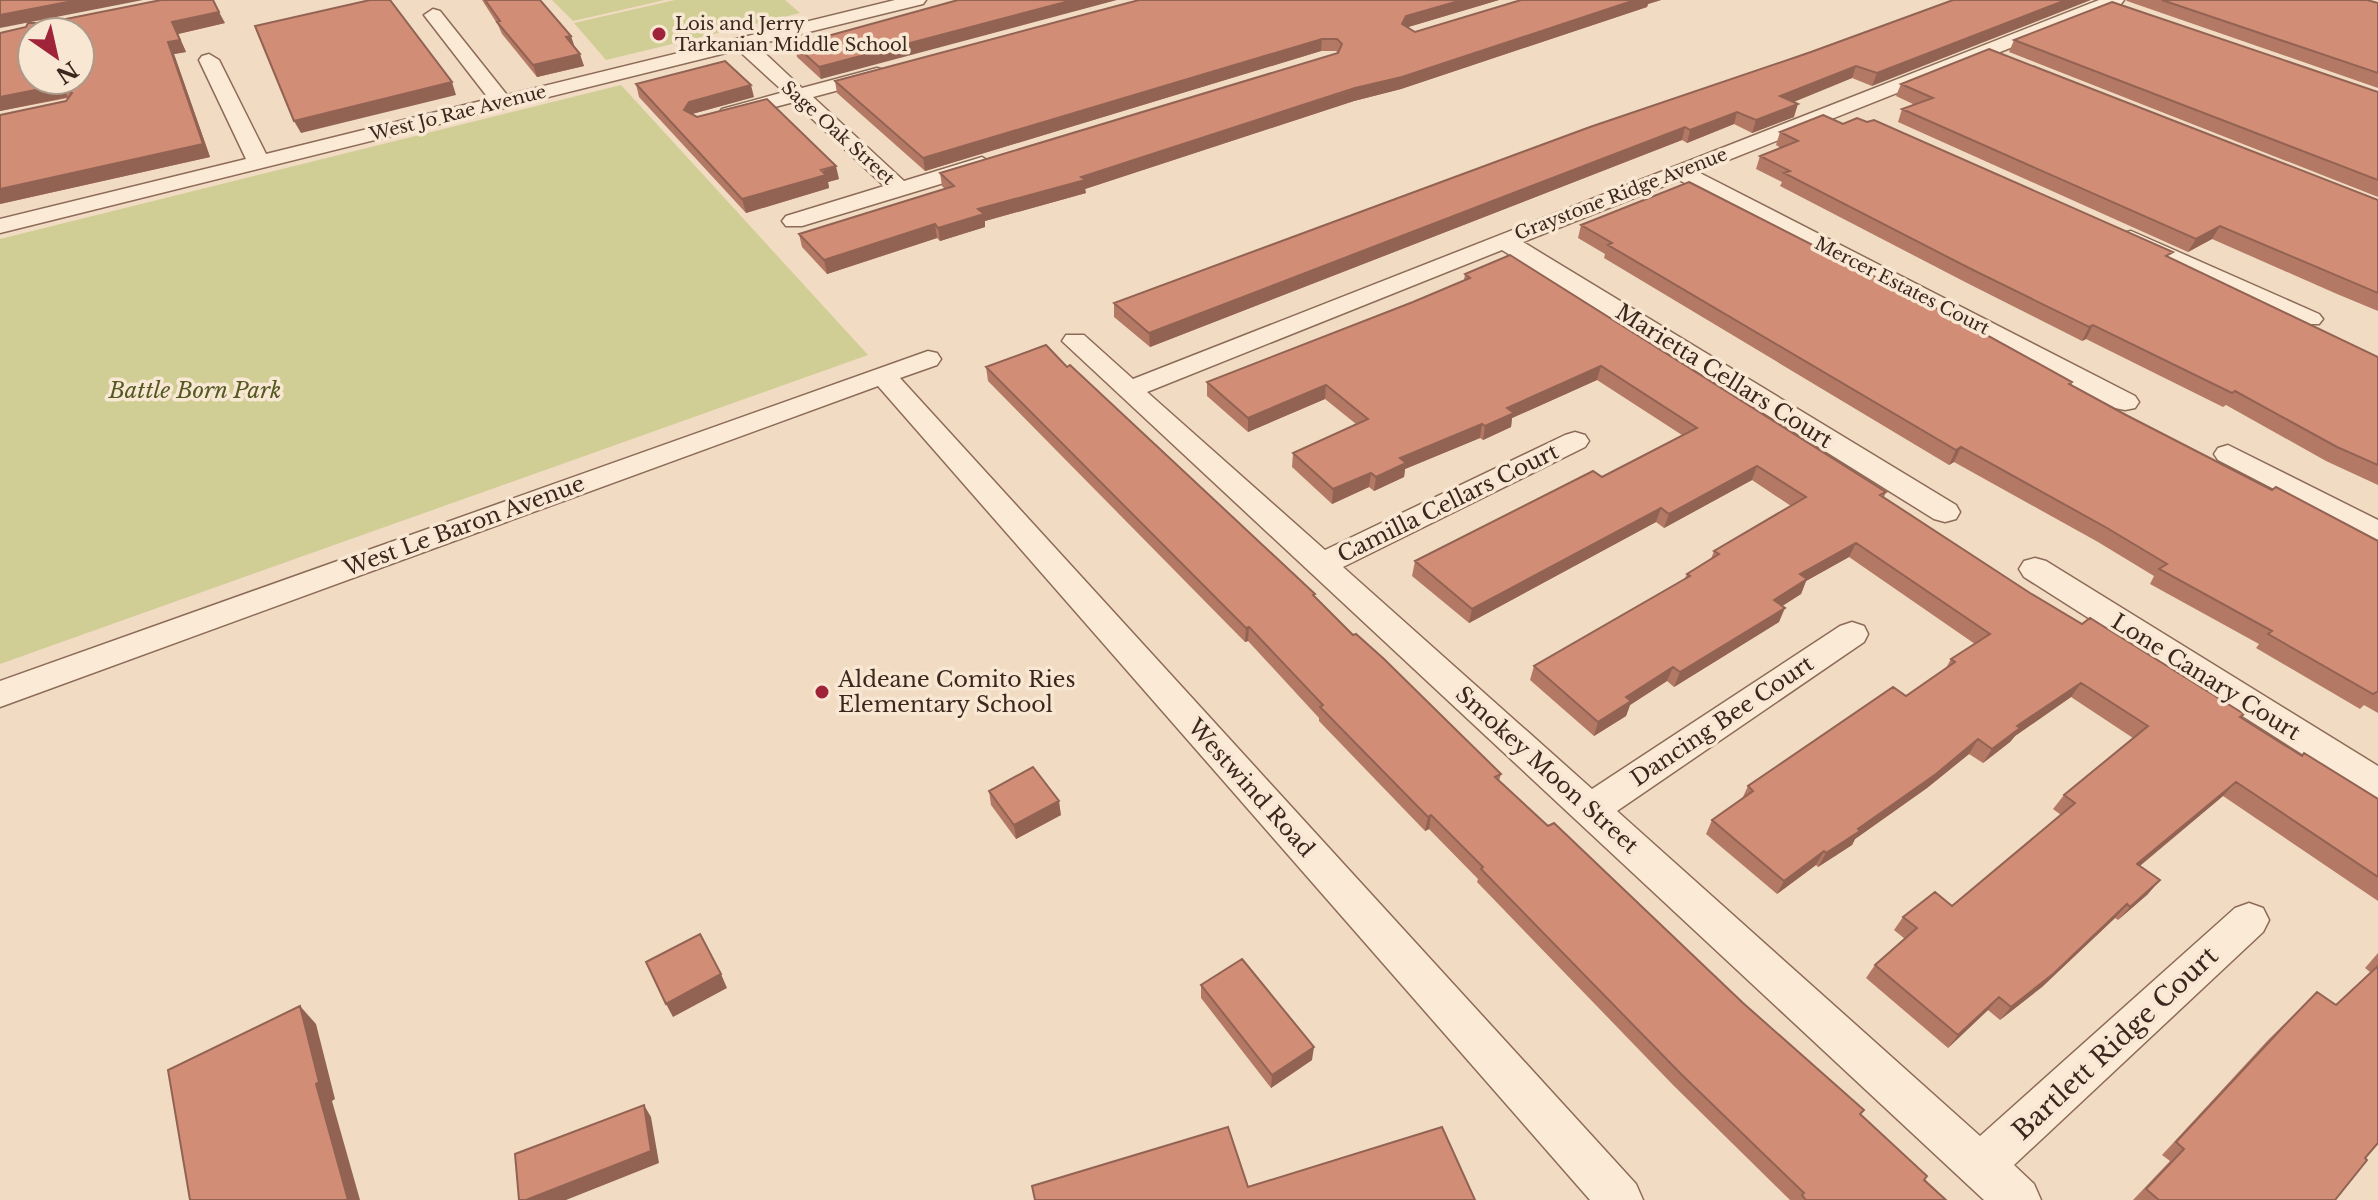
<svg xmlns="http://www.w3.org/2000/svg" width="2378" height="1200" font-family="'Libre Baskerville',serif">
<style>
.green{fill:#d0cd95}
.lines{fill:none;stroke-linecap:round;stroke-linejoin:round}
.minor-casing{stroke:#8c6b58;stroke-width:3}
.minor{fill:#fbead6;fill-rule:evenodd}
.wall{fill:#b47965}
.shaded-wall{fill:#926353}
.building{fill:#d18d76;stroke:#926353;stroke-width:2;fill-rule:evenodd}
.poi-dot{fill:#9f2439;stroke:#f8e7d2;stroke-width:3}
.labels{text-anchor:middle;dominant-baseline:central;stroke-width:7;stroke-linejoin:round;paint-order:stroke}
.far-poi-label{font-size:18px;fill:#3b271d;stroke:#f8e7d2;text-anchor:start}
.far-street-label{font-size:18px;fill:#3b271d;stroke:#f8e7d2}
.street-label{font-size:22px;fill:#3b271d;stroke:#f8e7d2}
.park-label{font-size:22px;font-style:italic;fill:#545922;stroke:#f8e7d2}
.poi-label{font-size:22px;fill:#3b271d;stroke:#f8e7d2;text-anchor:start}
.near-street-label{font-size:26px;fill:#3b271d;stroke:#f8e7d2}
</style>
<rect width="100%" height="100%" fill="#f1dbc2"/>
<path class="green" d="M552,0H665L573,21Z
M675,0H785L800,13L606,60L574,23Z
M621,85L868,355L0,664V239Z"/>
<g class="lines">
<g class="minor-casing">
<path id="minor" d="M895,0H926L923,4L756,45L802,88L877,68L884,70L887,74L884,78L813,97L904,181L982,157L993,164L990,169L802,226H786L782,221L786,216L884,186L794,102L729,119L722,117L719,113L722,109L784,92L738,50L0,233V219L246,159L199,60L202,56L209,54L219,60L266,154L489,99L424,15L433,9L440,11L507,95Z
M2099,0H2124L2121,4L1698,172L2135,396L2139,402L2135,408L2125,410L2115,408L1679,180L1523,242L1956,505L1960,512L1956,519L1945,522L1934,519L1502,250L1147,392L1325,550L1565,435L1575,432L1585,435L1589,441L1585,447L1343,567L1592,789L1840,626L1852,622L1864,626L1868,634L1864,642L1617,811L1980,1136L2235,908L2249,903L2263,908L2269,920L2263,932L2014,1165L2034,1184L2041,1200H1984L1062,341L1066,335H1084L1133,379Z
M2131,231L2319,314L2323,319L2319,324H2301L2123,243L2119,238L2123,233Z
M928,351L937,353L941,359L937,365L900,378L1636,1184L1643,1200H1590L878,386L0,707V681Z
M2228,445L2378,520V543L2218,460L2214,454L2218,448Z
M2035,558L2046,561L2378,766V799L2365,794L2024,577L2019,569L2024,561Z"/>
</g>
<use href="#minor" class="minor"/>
</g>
<path class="wall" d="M482,0H540L575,48L584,66L537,77L502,34L498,25Z
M958,0L821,79L797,57L795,45Z
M1139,0H1499L1408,27L1415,32L1521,0H1661L1648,4L1647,7L1401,89L1354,101L1085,189L1086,193L985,221V227L940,241L937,238L827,274L802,247L799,234L945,189L942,186L940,173L1338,53L1336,51H1321L925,171L837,93L835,81Z
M1953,0L1872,86L1852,78L1793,102L1794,117L1752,133L1734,124L1687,143L1682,140L1150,347L1114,317V303Z
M2126,0H2367L2378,3V88L2127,1Z
M46,23H225L178,34L186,52L174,54L210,157L0,204V115L66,101L68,98L0,111V33Z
M2014,40L2378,92V197L2009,52Z
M636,84L754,97L692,114L839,179L828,182L829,188L746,213L639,97Z
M1901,84L2378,200V311L2337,294L2212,239L2188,252L1898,122L1902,109L1915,105L1896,96Z
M1780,132L2169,258L2378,357V485L2326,461L2226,405L2223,407L2086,339L2082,341L1967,283L1780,186L1782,182L1756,169L1760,156L1781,148L1776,145Z
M1581,225L2072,382L2071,385L2126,415L2272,490L2378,541V713L2364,705L2360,709L2256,648L2259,644L2150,584L2154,576L2098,542L1954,462L1949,465L1604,258L1605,254L1578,238Z
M1465,274L1886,492L1884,497L2030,593L2241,718L2302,756L2378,799V901L2223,796L2140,866L2148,894L2118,920L2115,918L2042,987L2000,1020L1988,1010L1948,1048L1866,978L1875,965L1905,939L1894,930L1903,917L1952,906L2061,815L2053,809L2064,795L2133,738L2071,697L2015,736L2010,742L1983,763L1969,754L1927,788L1855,839L1852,845L1818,867L1816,865L1777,894L1706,834L1712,820L1742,799L1748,786L1906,696L1946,668L1951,659L1975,644L1849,557L1806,581L1801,594L1782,606L1779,622L1674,687L1667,681L1630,705L1626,716L1594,736L1530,680L1534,666L1684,580L1687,574L1711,559L1714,551L1791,506L1752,480L1664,528L1656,522L1469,623L1412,576L1415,561L1602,477L1682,435L1597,380L1512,418L1511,427L1483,440L1480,438L1405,469L1404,477L1374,491L1369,487L1332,504L1292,467L1293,453L1356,424L1325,399L1248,432L1207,396V382L1413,302L1464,280Z
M986,367H1067L1315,594V597L1353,635L1501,774L1499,781L1860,1115L1946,1200H1790L1674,1086L1477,882L1478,879L1429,829L1425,831L1319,721V718L1248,641L1245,642L988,381Z
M989,791L1061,815L1016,839L991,805Z
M2378,953V1143L2365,1158L2335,1200H2133L2170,1161L2162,1155L2268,1040L2317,992L2336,1005L2370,972L2365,968Z
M1201,985L1312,1060L1271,1088L1201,998Z"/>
<path class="shaded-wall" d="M78,0H143L0,28V15Z
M1073,0H1117L821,79L819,67Z
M1462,0H1499L1405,28L1402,24L1406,16Z
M1635,0H1661L1648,4L1647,7L1401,89L1354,101L1085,189L1086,193L985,221V227L940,241L938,228L978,209Z
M2066,0H2091L1872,86L1877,73Z
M219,12L225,23L178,34L186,52L174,54L210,157L0,204V189L172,22Z
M571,36L575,48L566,37Z
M1322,39L1321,51L925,171L923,158Z
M580,54L584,66L537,77L533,65Z
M1856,66L1852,78L1777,109L1780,96Z
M452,82L456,95L301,133L294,121Z
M60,85L68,97L0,111V97Z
M751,85L754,97L692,114L684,110L689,102Z
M1798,104L1794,117L1752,133L1756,120Z
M1737,112L1734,124L1687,143L1690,130Z
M1685,127L1682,140L1150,347L1149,333Z
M836,166L839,179L828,182L829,188L746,213L742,199Z
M935,224L937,238L827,274L824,260Z
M2220,226L2212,239L2188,252L2196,239Z
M2093,325L2086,339L2082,341L2089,327Z
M1601,366L1597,380L1512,418L1511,427L1483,440L1485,426L1507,408Z
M1326,385L1325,399L1248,432V418Z
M1482,424L1480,438L1405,469L1404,477L1374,491L1376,477L1400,458Z
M1961,447L1954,462L1949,465L1956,450Z
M1757,466L1752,480L1664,528L1669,514Z
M1371,473L1369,487L1332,504L1333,489Z
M1661,508L1656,522L1469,623L1472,609Z
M1856,543L1849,557L1806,581L1801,594L1768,615L1774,600L1800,574Z
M1785,608L1779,622L1674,687L1680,672Z
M1249,627L1248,641L1245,642L1246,628Z
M1673,667L1667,681L1630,705L1626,716L1594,736L1598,722L1626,697Z
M2081,683L2071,697L2015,736L2010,742L1983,763L1992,749L2017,726Z
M1978,739L1969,754L1927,788L1855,839L1852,845L1818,867L1826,853Z
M2236,782L2223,796L2125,878L2137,864Z
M1059,801L1061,815L1016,839L1014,825Z
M1431,815L1429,829L1425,831L1428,817Z
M1824,851L1816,865L1777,894L1784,881Z
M2160,880L2148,894L2118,920L2130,907Z
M2127,904L2115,918L2042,987L2000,1020L2011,1007Z
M721,974L727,988L673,1017L666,1004Z
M1999,997L1988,1010L1948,1048L1958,1035Z
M300,1006L316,1024L335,1099L332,1101L360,1200H348L316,1084Z
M1314,1047L1312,1060L1271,1088L1272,1075Z
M644,1105L651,1117L659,1163L566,1200H526Z"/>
<path class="building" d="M0,0H78L0,15Z
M161,0H213L219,12L172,22L180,40L168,42L203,144L0,189V115L66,101L72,93L60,85L0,97V33L26,27L28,23H46ZM32,32H80V80H32Z
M370,0H390L452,82L294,121L255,26Z
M485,0H540L571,36L566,37L580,54L533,65L497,22L500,21Z
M958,0H1073L819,67L795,45Z
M1139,0H1462L1406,16L1402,24L1415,32L1521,0H1635L1402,77L1355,88L1081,177L1085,180L978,209L984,214L938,228L935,224L824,260L799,234L954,186L940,173L1338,53L1342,44L1337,39H1322L923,158L835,81Z
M1953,0H2066L1877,73L1856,66L1780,96L1798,104L1756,120L1737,112L1690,130L1685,127L1149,333L1114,303L1590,127L1811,52Z
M2162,0H2367L2378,3V73Z
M2112,2L2378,92V180L2014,40Z
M1989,49L2378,200V293L2220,226L2196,239L1902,109L1933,98L1901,84Z
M725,61L751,85L689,102L684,110L697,117L767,99L836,166L821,170L826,175L742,199L636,84Z
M1823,115L1843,124L1857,118L1867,122L1874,120L2173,252L2166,256L2378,357V465L2337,447L2235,391L2232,393L2093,325L2089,327L1973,270L1784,173L1790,171L1760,156L1798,141L1780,132Z
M1689,182L1954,317L2072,382L2069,384L2126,415L2272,490L2276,487L2378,541V691L2373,694L2268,634L2272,631L2159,569L2167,564L2107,528L1961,447L1956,450L1608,245L1612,243L1581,225Z
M1510,255L1886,492L1880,495L2030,593L2082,624L2090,618L2244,714L2240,717L2302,756L2304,753L2378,799V877L2236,782L2137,864L2160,880L2130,907L2127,904L2053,974L2011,1007L1999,997L1958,1035L1875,965L1917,928L1903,917L1935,892L1952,906L2075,803L2064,795L2148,726L2081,683L2017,726L2020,728L1992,749L1978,739L1936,774L1858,829L1860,831L1826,853L1824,851L1784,881L1712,820L1753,791L1748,786L1893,687L1906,696L1955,662L1951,659L1990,634L1856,543L1800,574L1807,579L1774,600L1785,608L1680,672L1673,667L1626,697L1631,701L1598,722L1534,666L1690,576L1687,574L1719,554L1714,551L1806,497L1757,466L1669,514L1661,508L1472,609L1415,561L1593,471L1602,477L1697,428L1601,366L1507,408L1514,413L1485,426L1482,424L1400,458L1406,463L1376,477L1371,473L1333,489L1293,453L1368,419L1326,385L1248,418L1207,382L1413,302L1470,278L1465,274Z
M1046,345L1067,367L1070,365L1315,594L1313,595L1353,635L1356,634L1384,659L1501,774L1495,777L1548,826L1554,823L1743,1003L1864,1110L1860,1114L1927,1176L1924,1180L1946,1200H1806L1802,1195L1804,1193L1681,1074L1481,869L1483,867L1431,815L1428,817L1320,707L1323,705L1249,627L1246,628L986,367Z
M1033,767L1059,801L1014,825L989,791Z
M700,934L721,974L666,1004L646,962Z
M1242,959L1314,1047L1272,1075L1201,985Z
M2378,966V1143L2365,1158L2367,1160L2335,1200H2159L2146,1189L2184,1149L2176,1142L2283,1027L2317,992L2336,1005Z
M300,1006L319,1082L316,1084L348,1200H190L168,1070Z
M644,1105L651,1151L526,1200H519L515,1154Z
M1228,1127L1248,1187L1442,1127L1475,1200H1035L1032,1186Z"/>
<g class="poi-dot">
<circle cx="659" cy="34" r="8"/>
<circle cx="822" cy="692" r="8"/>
</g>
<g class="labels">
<g class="far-poi-label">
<text x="675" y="24">Lois and Jerry<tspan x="675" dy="21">Tarkanian Middle School</tspan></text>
</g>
<g class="far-street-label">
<text transform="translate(458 113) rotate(-14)">West Jo Rae Avenue</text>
<text transform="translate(838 133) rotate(42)">Sage Oak Street</text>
<text transform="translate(1621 194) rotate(-21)">Graystone Ridge Avenue</text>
<text transform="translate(1902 286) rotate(27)">Mercer Estates Court</text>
</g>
<g class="street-label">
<text transform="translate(1724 376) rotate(32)">Marietta Cellars Court</text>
<text transform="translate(1448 503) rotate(-26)">Camilla Cellars Court</text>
<text transform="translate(464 526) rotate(-20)">West Le Baron Avenue</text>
<text transform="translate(2206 677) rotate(32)">Lone Canary Court</text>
<text transform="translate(1722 721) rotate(-34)">Dancing Bee Court</text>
<text transform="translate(1547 770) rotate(42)">Smokey Moon Street</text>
<text transform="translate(1251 788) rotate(48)">Westwind Road</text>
</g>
<g class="park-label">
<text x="195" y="390">Battle Born Park</text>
</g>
<g class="poi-label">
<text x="838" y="679">Aldeane Comito Ries<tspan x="838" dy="25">Elementary School</tspan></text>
</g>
<g class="near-street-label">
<text transform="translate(2115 1043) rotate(-43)">Bartlett Ridge Court</text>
</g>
</g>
<g transform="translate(56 56) rotate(146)"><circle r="38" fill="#f8e7d2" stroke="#ac9a8a" stroke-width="2"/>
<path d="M0-6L14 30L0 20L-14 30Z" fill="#9f2439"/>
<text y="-12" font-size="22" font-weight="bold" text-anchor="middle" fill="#3b271d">N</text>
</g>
</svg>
